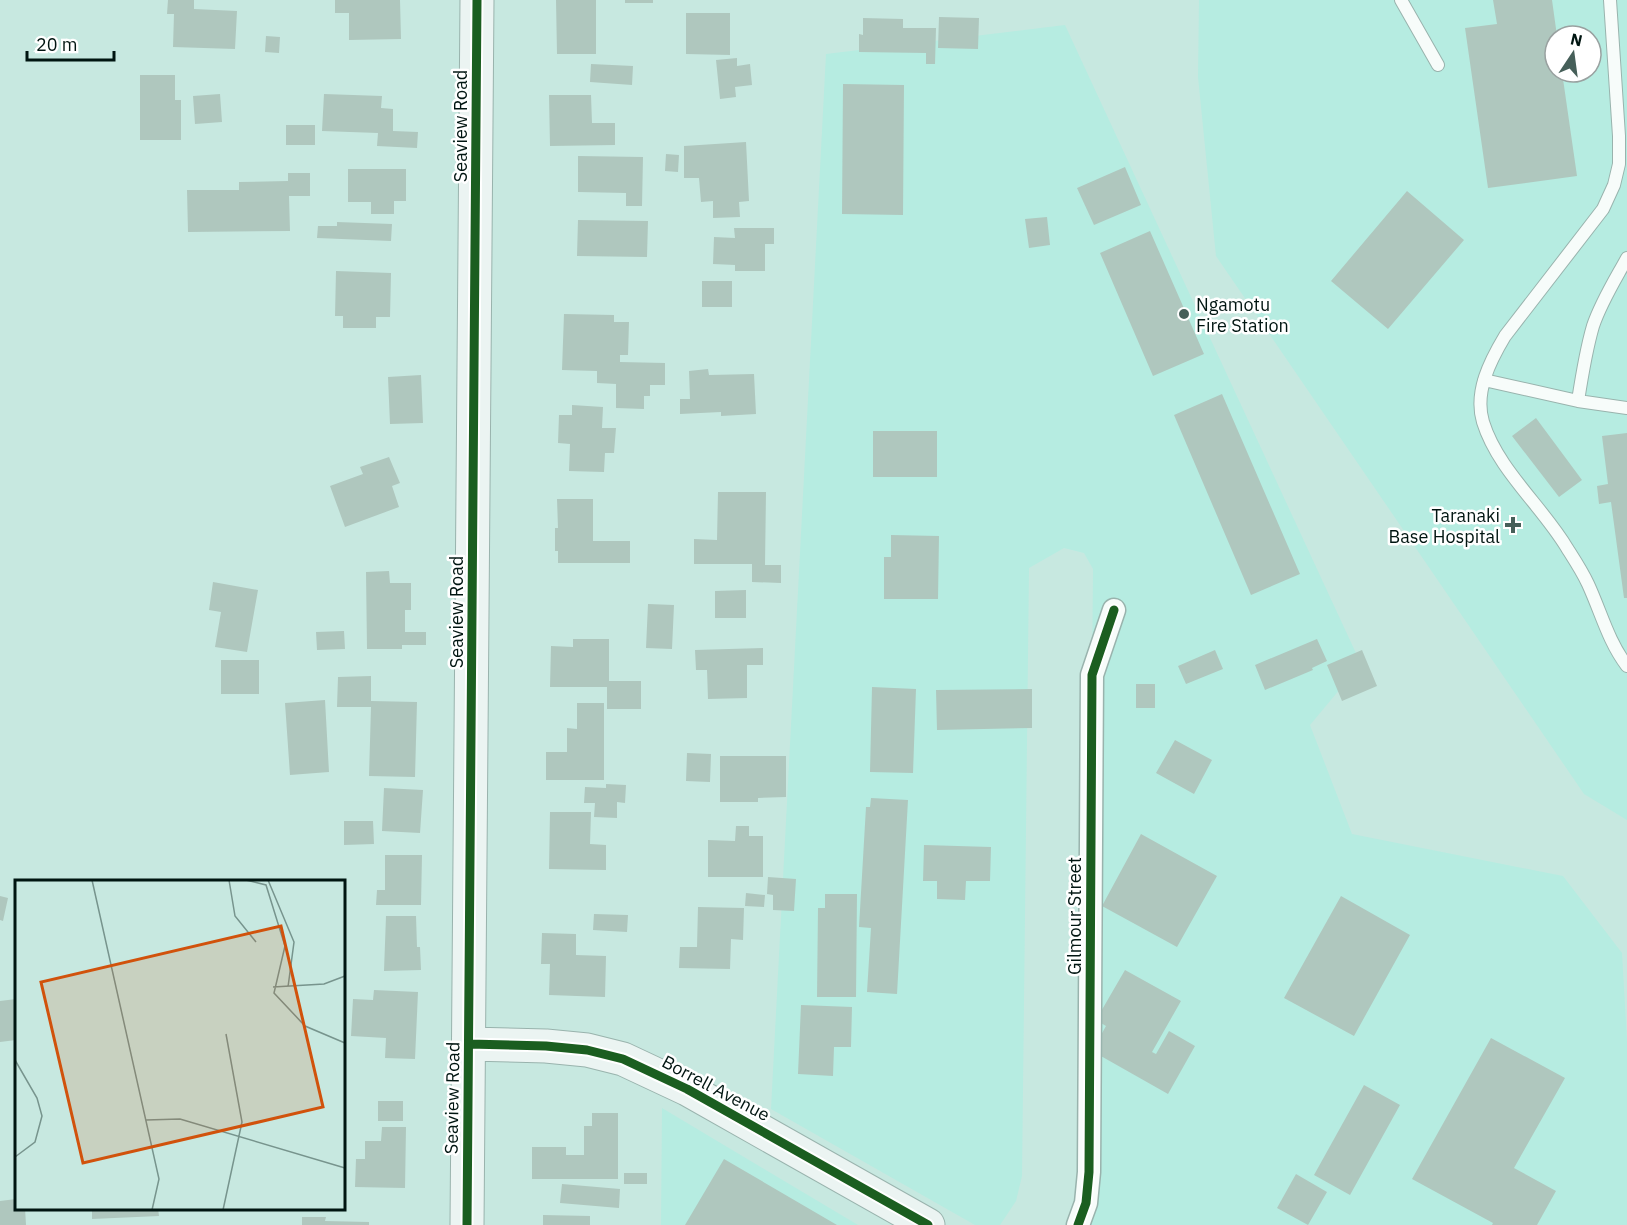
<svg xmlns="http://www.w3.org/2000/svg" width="1627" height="1225" font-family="'IBM Plex Sans',sans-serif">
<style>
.built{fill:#b6ece1;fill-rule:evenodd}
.building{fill:#afc7be}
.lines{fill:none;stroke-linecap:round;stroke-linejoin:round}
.lane-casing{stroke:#99b3ad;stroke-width:14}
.street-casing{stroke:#99b3ad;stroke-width:25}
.secondary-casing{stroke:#99b3ad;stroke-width:35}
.lane{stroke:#f7fcfa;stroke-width:12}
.street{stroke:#f7fcfa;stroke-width:22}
.secondary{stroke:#ebf4f2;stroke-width:33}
.cycleway-casing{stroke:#fff;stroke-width:13}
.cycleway{stroke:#1b5e20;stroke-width:9}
.poi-dot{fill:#465f59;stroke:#fff;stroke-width:2}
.labels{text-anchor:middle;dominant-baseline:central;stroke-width:5;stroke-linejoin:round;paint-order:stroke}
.street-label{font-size:18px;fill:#001511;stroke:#fff}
.poi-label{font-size:18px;fill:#001511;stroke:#fff;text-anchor:start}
.inset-road{fill:none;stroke:#77948d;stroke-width:1.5}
.view{fill:#d1520c;fill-opacity:0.15;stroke:#d1520c;stroke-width:3}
.inset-edge{fill:none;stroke:#001511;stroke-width:3}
</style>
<rect width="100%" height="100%" fill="#c7e8e0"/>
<path class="built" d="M1199,0H1627V820L1584,794L1216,256L1198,77ZM1555,36H1591V72H1555Z
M1065,25L1361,664L1310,725L1352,834L1563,876L1622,953L1627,1041V1225H1080L1088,1150L1093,569L1084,553L1064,548L1029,568L1022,1176L1016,1201L1000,1225H975L771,1109L826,54Z
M662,1108L858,1225H661Z"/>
<path class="building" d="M168,0H194V9L237,11L235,49L173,47L174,14H167Z
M335,0H400L401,39L349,40V13H335Z
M556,0H596V54H557Z
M625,0H653V3H625Z
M1493,0H1552L1557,36H1555V72H1562L1577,176L1488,188L1465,28L1497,24Z
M686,13H730V55L686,54Z
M939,17L979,18L978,49L938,48Z
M863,18L903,19V28H936L935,64H926V53L859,52V34L863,35Z
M266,36L280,37L279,53L265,52Z
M737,58V66L750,64L752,85L735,87L736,97L720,99L716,60Z
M591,64L633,66L632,85L590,82Z
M140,75H175V100H181V140H140Z
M843,84L904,85L903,215L842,214Z
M220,94L222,122L195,124L193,96Z
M324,94L382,96L381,108L393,109V131L418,132L417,148L377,146L378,133L322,131Z
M549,95H591L592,123H615V145L550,146Z
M286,125H315V145H286Z
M746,142L749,201L739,202L740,217L713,218V201L701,202L699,178H684V146Z
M666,154L679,155L678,172L665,171Z
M578,156L643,157L642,206H626V193L578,192Z
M1125,167L1141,205L1094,225L1077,188Z
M348,169H406V201H394V214H371V202H348Z
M288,173H310V196H289L290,231L188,232L187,190H239V182L288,181Z
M1407,191L1464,240L1388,329L1331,281Z
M1047,217L1050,245L1029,248L1025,219Z
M578,220L648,221L647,257L577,256Z
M337,222L392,224L391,241L317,238L318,226H337Z
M734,228H774V244H765V271H735V265L713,264L714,237L735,238Z
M1150,231L1204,354L1153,376L1100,253Z
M336,271L391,273L390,317H376V328H343V316H335Z
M702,281H732V307H702Z
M564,314L614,315V322H629L628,355H620V362L665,363V385H650V396H644V409L616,408V384L597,383V371L562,370Z
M708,369L709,375L754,374L756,414L721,416V412L680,414V399H690L689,371Z
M421,375L423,423L390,424L388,377Z
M1222,394L1300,574L1251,595L1174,415Z
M572,405L603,407L602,428H616L614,453H605L604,472L569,471L570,444L558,443L559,415H572Z
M1536,418L1582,480L1559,497L1512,436Z
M873,431H937V477H873Z
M1627,433V598H1624L1611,502L1599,504L1597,486L1608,484L1602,436Z
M389,457L400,483L392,486L399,507L345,527L330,486L363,474L360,467Z
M718,492H766L765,565H781V583L752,582V564H694V539L717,540Z
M557,499H593V541H630V563H558V551H555V528H558Z
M891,535L939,536L938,599H884V557H891Z
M389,571L390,583H411V610H405V632H426V645H402V649H367L366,572Z
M213,582L258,590L247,652L215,647L221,612L209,610Z
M746,590V618H715V591Z
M648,604L674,605L672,649L646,648Z
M344,631L345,649L317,650L316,632Z
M573,639H609V681H641V709H607V687H550L551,646L573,647Z
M1317,639L1327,661L1312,668L1313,670L1265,690L1255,665Z
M763,648V665H747V698L708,699L707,670H696L695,650Z
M1215,650L1223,669L1186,684L1178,666Z
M1362,650L1377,686L1342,701L1327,665Z
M221,660H259V694H221Z
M371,676V701L417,702L415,777L369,776L371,707H337L338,677Z
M1136,684H1155V708H1136Z
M872,687L916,689L913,773L870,772Z
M1032,689V728L937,730L936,690Z
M325,700L329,772L290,775L285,703Z
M577,703H604V780H546V752H567V728L577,729Z
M1175,740L1212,760L1194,794L1156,773Z
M687,753L711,754L710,782L686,781Z
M720,756H786V797L758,798V802H720Z
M606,784L626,785L625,803L617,802V818L594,817L595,803H584L585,787L606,788Z
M384,788L423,790L420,833L382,831Z
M871,798L908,800L897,994L867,992L871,928L859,927L866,807H870Z
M550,812H591L590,844L606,845V870L549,869Z
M344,821H373L374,844L344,845Z
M736,826H749V836H763V877H708V840L735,841Z
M1141,834L1217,876L1177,947L1102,906Z
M924,845L991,847L990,881H966L965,900L937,899V881H923Z
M385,855H422L421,905H376L377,890H385Z
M768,877L796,879L794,911L773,910V895L767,894Z
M746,893L765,895L764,907L745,906Z
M825,894H857L856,997H817L818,908H825Z
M0,896L8,898L3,921L0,920Z
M1341,896L1410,935L1354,1036L1284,998Z
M698,907L744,908L743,940L731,939L730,969L679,968L680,947H697Z
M594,914L628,915L627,932L593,930Z
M386,916H416L417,947H420L421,970L384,971Z
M542,933L576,934V955L606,956L605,997L549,995L550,964H541Z
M1125,970L1181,1001L1152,1052L1156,1054L1169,1031L1195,1046L1168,1094L1092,1051L1106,1026L1096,1020Z
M374,990L418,992L415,1059L385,1058L386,1038L351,1036L353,999L373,1000Z
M16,999V1040L0,1042V1001Z
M801,1005L852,1007L851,1047H834L833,1076L798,1074Z
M1491,1038L1565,1078L1514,1168L1556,1191L1537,1225H1492L1493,1223L1412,1179Z
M1364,1085L1400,1105L1350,1195L1314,1175Z
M378,1101H403V1121H378Z
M592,1113H618V1179H532V1147H566V1155H584V1126H592Z
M382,1127H406L405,1188L355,1187L356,1159H365V1141H381Z
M724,1159L837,1225H685Z
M624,1173H647V1184H624Z
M1296,1174L1327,1192L1308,1225L1277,1208Z
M562,1184L620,1189L619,1208L560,1203Z
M16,1199V1208H25L26,1225H0V1201Z
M92,1208H158L159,1216L92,1219Z
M543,1215L590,1216V1225H543Z
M302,1217H326L325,1221L369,1222V1225H302Z"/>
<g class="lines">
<g class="lane-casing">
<path id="lane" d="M1401,0L1438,65
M1610,0L1619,136V164L1614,185L1603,209L1505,336C1490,361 1474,392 1483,422C1498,470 1542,506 1567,548C1574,559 1582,571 1588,584C1601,612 1608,641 1627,666
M1484,380L1578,401L1627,408
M1578,401C1582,375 1586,350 1593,326C1601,302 1615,280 1627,258"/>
</g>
<g class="street-casing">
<path id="street" d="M1078,1225L1086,1203L1089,1172L1092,675L1114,610"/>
</g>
<g class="secondary-casing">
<path id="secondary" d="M469,1044L546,1046L587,1050L623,1059L687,1089L928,1225
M467,1225L477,0"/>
</g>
<use href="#lane" class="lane"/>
<use href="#street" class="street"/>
<use href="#secondary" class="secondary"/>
<g class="cycleway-casing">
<path id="cycleway" d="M469,1044L546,1046L587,1050L623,1059L687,1089L928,1225
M467,1225L477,0
M1078,1225L1086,1203L1089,1172L1092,675L1114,610"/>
</g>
<use href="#cycleway" class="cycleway"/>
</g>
<g class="poi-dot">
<circle cx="1184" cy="314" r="6"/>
<path d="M1510 516h6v6h6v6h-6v6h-6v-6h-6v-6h6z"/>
</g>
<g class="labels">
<g class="street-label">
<text transform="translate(460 126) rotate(-90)">Seaview Road</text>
<text transform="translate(456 612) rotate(-90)">Seaview Road</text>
<text transform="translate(1074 916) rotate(-90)">Gilmour Street</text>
<text transform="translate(716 1088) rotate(28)">Borrell Avenue</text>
<text transform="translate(452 1098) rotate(-89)">Seaview Road</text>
</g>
<g class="poi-label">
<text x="1196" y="304">Ngamotu<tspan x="1196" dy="21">Fire Station</tspan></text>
<text x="1500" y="515" text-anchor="end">Taranaki<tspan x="1500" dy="21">Base Hospital</tspan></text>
</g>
</g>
<g transform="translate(15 880)">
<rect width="330" height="330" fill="#c7e8e0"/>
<path class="inset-road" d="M77,0L144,299L137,330M214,0L220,36L241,62M231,0L251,5L270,66L259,113L290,146L330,163M253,0L279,62L273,107M258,107L309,104L330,96M0,180L22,218L27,236L20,262L0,277M131,240L165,239L330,288M208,330L227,242L211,154"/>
<path class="view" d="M266,46L308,227L68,283L26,102Z"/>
<rect width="330" height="330" class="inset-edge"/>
</g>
<g transform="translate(1573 54) rotate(13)"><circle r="28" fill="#ffffff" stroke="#99a1a0" stroke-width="1.5"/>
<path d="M0-4.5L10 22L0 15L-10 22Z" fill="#465f59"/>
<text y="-9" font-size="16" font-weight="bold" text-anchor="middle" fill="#001511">N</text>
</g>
<path d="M27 51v9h87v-9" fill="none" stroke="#001511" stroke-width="3"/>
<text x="36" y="51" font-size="18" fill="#001511" stroke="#ffffff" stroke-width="4.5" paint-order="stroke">20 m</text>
</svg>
